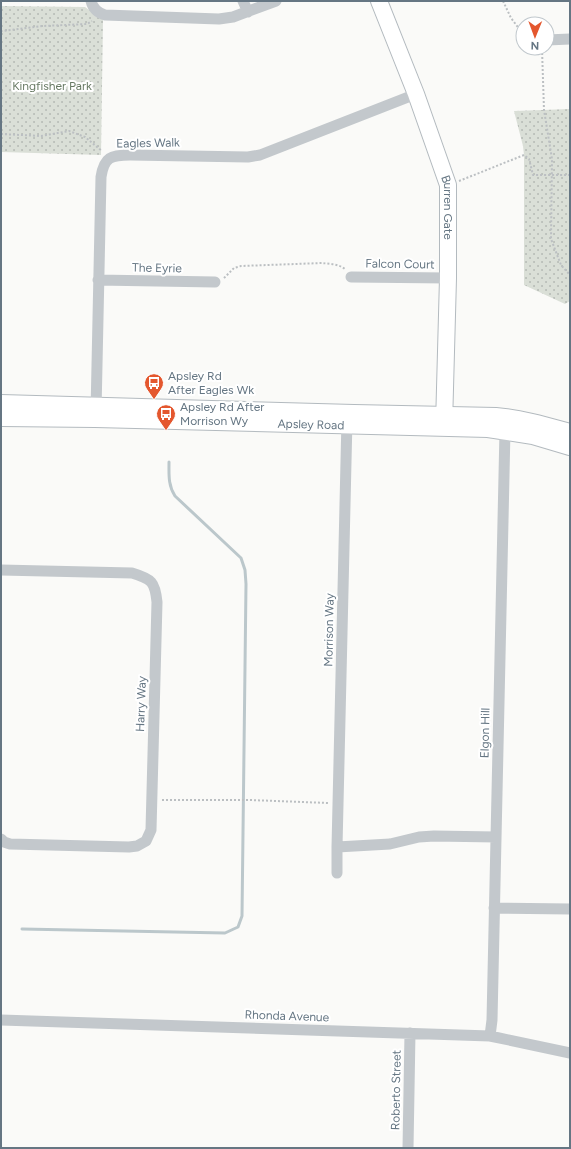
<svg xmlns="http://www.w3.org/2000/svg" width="571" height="1149" font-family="Figtree,sans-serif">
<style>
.park{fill:url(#park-dots)}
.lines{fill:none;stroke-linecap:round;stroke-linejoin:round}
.stream{stroke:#bbc7cb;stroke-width:3}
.secondary-casing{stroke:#b3babf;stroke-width:18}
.path{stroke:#bbbfc2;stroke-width:2;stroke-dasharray:2 2;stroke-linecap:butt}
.street{stroke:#c3c8cc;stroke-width:11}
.secondary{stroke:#fff;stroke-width:16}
.labels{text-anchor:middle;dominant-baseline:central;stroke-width:4;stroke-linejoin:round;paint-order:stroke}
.park-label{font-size:12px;fill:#687a64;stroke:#fff}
.street-label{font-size:12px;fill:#657683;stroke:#fff}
.poi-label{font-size:12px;fill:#657683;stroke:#fff;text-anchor:start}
</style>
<defs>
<pattern id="park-dots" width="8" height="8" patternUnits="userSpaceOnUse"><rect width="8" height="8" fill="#dadfd7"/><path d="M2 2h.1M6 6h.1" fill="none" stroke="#b4b9b4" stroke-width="1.8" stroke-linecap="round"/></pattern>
</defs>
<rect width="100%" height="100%" fill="#fafaf8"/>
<path class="park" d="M1,6L85,7L103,20L101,155L1,152Z
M570,109V301L565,304L524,285V155L523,146L514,111Z"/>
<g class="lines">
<path class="stream" d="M22,929L225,933L238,927L242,916L246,584L245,570L241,558L175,496C168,485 169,475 169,462"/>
<g class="secondary-casing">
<g id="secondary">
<path id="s1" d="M379,1L416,94L448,185V278L444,425"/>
<path d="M1,403L354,413L496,416C521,418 545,425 570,432"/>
<path id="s2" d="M1,418L95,419L488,429L533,436L570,447"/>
</g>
</g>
<path class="path" d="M503,1L511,18L523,34
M1,32L2,31L43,26L87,24L92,21
M542,49L544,110L552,159L551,239L561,265L570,275
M1,134L41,136L69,131L85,137L102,151
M459,181L524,155L529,159L533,175H570
M224,278L234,268L241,266L322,263C330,264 340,264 346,270
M162,800H250L328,803"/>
<path class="street" d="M91,1C93,9 98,13 105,15L219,19L233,17L276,1
M243,1L248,12
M547,40L570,39
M351,277L448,278
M98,280L215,282
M96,412L101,177C104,157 111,155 130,155L248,157L260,155L416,94
M347,419L337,847L390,844L419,837L434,836L496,837
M1,570L132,573C152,579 155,582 157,602L151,830L146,841L137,846L129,847L10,844L4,842L1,839
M337,873V847
M494,908L570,909
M1,1020L490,1036L570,1053
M490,1036L492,1020L505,430
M408,1148L410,1033"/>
<use href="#secondary" class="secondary"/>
</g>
<defs>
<g id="bus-pin" transform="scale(1)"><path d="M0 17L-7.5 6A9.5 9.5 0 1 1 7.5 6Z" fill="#e4572e" stroke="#fff"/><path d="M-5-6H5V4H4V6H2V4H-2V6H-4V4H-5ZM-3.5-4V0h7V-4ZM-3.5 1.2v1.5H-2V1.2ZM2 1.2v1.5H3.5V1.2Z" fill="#fff"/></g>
</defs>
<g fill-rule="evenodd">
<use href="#bus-pin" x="154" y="383"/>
<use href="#bus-pin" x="166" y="414"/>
</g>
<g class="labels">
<g class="park-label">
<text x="52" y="86">Kingfisher Park</text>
</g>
<g class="street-label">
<text transform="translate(148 143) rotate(-1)">Eagles Walk</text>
<text stroke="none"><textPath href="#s1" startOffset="219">Burren Gate</textPath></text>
<text transform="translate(400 264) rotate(1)">Falcon Court</text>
<text transform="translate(157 268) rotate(1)">The Eyrie</text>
<text stroke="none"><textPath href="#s2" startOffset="310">Apsley Road</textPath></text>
<text transform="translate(329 630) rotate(-89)">Morrison Way</text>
<text transform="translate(141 704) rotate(-88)">Harry Way</text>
<text transform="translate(485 733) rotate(-89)">Elgon Hill</text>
<text transform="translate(287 1016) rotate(2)">Rhonda Avenue</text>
<text transform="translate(396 1090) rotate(-89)">Roberto Street</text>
</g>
<g class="poi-label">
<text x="168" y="376">Apsley Rd<tspan x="168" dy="14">After Eagles Wk</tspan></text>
<text x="180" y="407">Apsley Rd After<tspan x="180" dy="14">Morrison Wy</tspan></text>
</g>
</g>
<rect width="571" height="1149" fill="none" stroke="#657683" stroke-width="4"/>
<g transform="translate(535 36) rotate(181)"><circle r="19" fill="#ffffff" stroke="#c1c8cd"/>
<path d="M0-3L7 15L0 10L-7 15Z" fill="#e4572e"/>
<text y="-6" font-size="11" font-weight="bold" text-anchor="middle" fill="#657683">N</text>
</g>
</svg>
